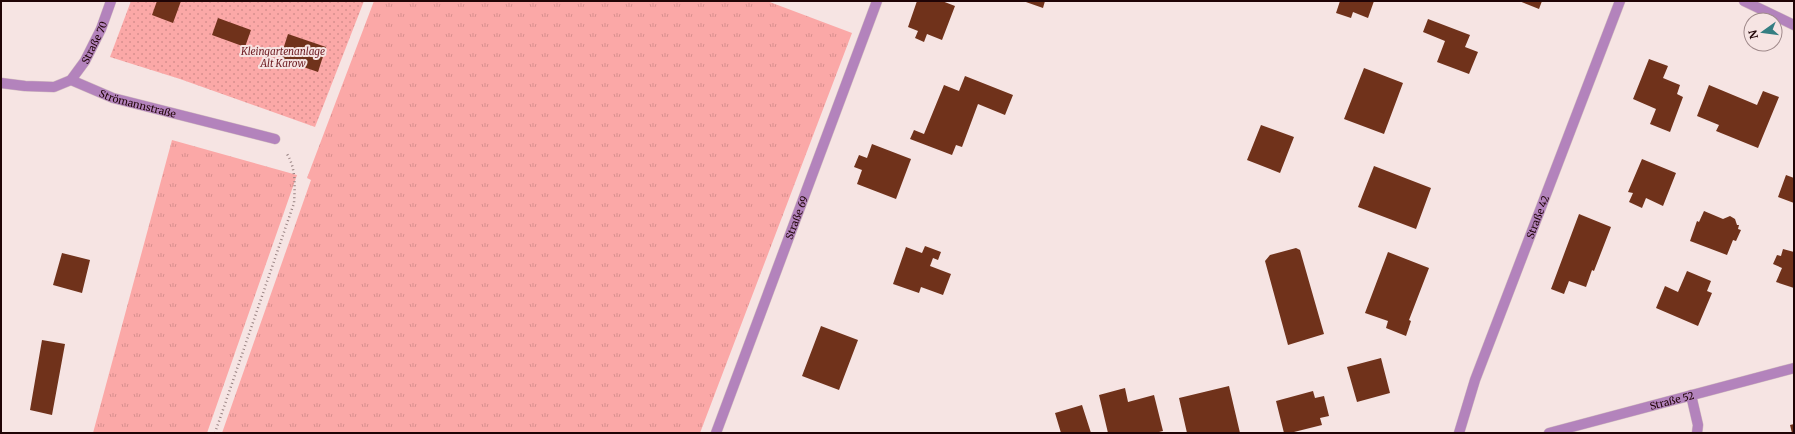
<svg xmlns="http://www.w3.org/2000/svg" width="1795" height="434" font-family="Merriweather,serif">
  <defs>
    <pattern id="grass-tufts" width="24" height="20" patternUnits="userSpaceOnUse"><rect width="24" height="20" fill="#fba8a7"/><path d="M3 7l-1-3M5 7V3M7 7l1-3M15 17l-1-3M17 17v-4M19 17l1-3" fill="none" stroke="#d78f8e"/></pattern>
    <pattern id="garden-dots" width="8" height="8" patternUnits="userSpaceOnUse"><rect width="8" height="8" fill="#fba8a7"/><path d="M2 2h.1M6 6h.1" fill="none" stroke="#d78f8e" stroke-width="1.8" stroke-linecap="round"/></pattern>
  </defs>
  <rect width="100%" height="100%" fill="#f6e4e3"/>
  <path fill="url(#grass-tufts)" d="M374,1H767L852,33L700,433H222L311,180L307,178Z
    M172,140L297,175L207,433H93Z"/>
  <path fill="url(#garden-dots)" d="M131,1H364L315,127L180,79L110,57Z"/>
  <path fill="#70321b" d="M157,1H181L173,23L152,15Z
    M917,1H942L955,6L942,40L927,34L924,42L915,38L918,31L908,27Z
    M1023,1H1045L1043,8Z
    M1340,1H1374L1368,18L1353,12L1351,18L1336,13Z
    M1519,1H1542L1539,9Z
    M218,18L251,30L245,47L212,35Z
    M1428,19L1470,35L1465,47L1478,52L1469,74L1437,62L1445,41L1423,32Z
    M288,34L326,47L318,72L280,59Z
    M1649,59L1668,66L1663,78L1680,85L1677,94L1683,97L1670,132L1650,124L1656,109L1633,99Z
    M1364,68L1403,83L1384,134L1344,119Z
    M965,76L1013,95L1005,115L978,104L962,147L956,145L952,155L910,139L914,130L924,134L944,85L959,91Z
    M1709,85L1757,105L1763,91L1779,97L1758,148L1716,131L1719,125L1697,116Z
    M1261,125L1294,137L1280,173L1247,160Z
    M872,144L911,159L896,199L857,184L862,170L854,167L859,155L867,158Z
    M1642,159L1676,173L1663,206L1646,198L1642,208L1629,202L1633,193L1628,192Z
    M1374,166L1431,188L1416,229L1358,207Z
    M1786,175L1794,178V203L1778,197Z
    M1704,211L1723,219L1730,216L1735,219L1737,225H1739L1738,229L1741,230L1736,241L1733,240L1727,255L1690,241L1697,221L1699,222Z
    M1579,214L1611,227L1594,271L1592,270L1586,287L1569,281L1564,294L1551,289Z
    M925,246L941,252L938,260L933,258L930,266L951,274L943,295L921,287L919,293L893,284L906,247L922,253Z
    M1296,248L1300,250L1324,334L1288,345L1265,261L1270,255Z
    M1783,249L1794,252V288L1776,282L1782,268L1773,264L1777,255L1781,256Z
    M1388,252L1429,268L1409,320L1411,321L1406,336L1386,328L1388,321L1365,313Z
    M62,253L90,260L82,293L53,285Z
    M1687,271L1711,281L1707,291L1712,293L1698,326L1656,308L1665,286L1678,292Z
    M821,326L858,340L839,390L802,376Z
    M42,340L65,344L52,415L30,410Z
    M1381,358L1390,393L1357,402L1347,367Z
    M1229,386L1240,433H1187L1179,398Z
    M1125,388L1128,402L1154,395L1163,431L1155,433H1108L1099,395Z
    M1313,391L1315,398L1324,396L1329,416L1320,418L1322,425L1290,433H1284L1276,401Z
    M1082,405L1091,433H1061L1055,413Z
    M1794,424V433H1792L1790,425Z"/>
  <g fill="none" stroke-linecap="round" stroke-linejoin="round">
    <defs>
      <g id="service">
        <path id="s1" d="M71,80L113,98L275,139"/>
      </g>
      <g id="minor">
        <path d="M1744,1L1794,25"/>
        <path id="s2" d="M1,83L25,86L54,87L71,80L85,61L101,29L111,1"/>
        <path d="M1691,395L1698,425L1697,433"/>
        <path id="s3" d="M716,433L877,1"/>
        <path id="s4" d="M1459,433L1475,380L1620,1"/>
        <path id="s5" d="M1549,433L1794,368"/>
      </g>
    </defs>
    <use href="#service" stroke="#d4c0c0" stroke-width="11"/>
    <use href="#minor" stroke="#d4c0c0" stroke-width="11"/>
    <path stroke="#988282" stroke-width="2.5" stroke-dasharray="1 3" stroke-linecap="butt" d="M215,433L294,203C295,187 296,168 287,154"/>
    <use href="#service" stroke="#b383bc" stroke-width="10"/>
    <use href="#minor" stroke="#b383bc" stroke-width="10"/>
  </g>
  <g text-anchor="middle" stroke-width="4" stroke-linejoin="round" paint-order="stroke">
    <g font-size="10" fill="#200406" stroke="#f6e4e3">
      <text dy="4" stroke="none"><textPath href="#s2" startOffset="116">Straße 70</textPath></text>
      <text dy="4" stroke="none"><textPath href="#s1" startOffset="71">Strömannstraße</textPath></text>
      <text dy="4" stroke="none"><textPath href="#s4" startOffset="230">Straße 42</textPath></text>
      <text dy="4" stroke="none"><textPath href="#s3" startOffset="230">Straße 69</textPath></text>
      <text dy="4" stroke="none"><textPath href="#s5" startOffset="127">Straße 52</textPath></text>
    </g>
    <g font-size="10" font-style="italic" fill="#6e1d23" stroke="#f6e4e3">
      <text x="283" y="55">Kleingartenanlage<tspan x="283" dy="12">Alt Karow</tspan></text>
    </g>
  </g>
  <rect width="1795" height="434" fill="none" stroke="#200406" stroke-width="4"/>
  <g transform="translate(1763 32) rotate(256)"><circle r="19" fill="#f6e4e3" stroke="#a08a8b"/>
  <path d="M0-3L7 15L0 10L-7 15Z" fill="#357e82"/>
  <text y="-6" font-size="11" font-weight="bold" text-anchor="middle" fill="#200406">N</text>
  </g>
</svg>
